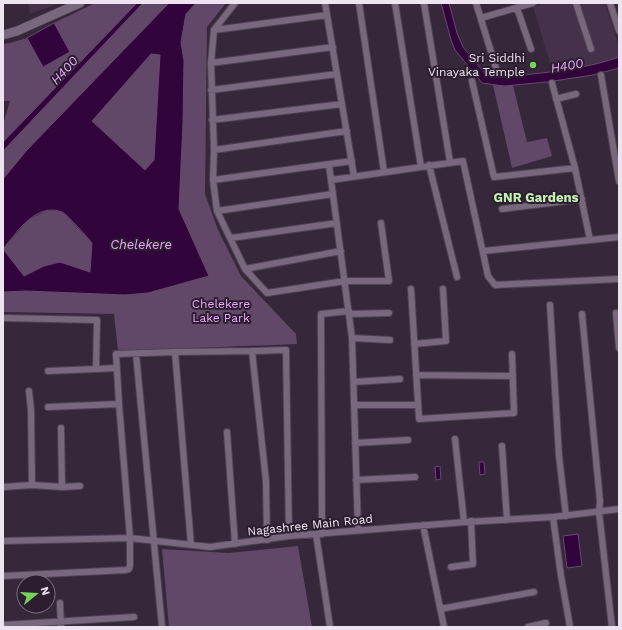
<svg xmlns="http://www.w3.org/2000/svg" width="622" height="630" font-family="'Work Sans',sans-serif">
  <rect width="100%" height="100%" fill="#36273b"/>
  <path fill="#45314a" d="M28,3H61L30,14Z
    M544,3H605L619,47V57L597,64L553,72L533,7Z"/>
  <path fill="#614768" d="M95,3H137L3,142V124L10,101H3V44L10,43L27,38L43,67L70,52L54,23Z
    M143,3H169L27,150L3,179V151Z
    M196,3H226L207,27L205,194L218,230L241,276L296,334L297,344L118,351L114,314L3,312V292L26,291L125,295L148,293L209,276L179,209L183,123L184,61L181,42L186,14Z
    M151,54L160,55L154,160L145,170L92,121Z
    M493,85L504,86L513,85L527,142L547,138L552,156L512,168Z
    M47,210L63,212L92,243L90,272L60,262L44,266L24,276L3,249L28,220Z
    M298,546L312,627H169L162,549L229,553Z"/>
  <path fill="#31053c" stroke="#6a4872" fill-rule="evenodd" d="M137,3H143L3,151V142Z
    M169,3H196L186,14L181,42L184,61L183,123L179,209L209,276L148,293L125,295L26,291L3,292V249L24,276L44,266L60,262L90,272L92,243C87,237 68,215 62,212C36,202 17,232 3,249V179L27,150ZM151,54L160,55L154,160L145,170L92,121Z
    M441,3H449L457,33L463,47L486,75C501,79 516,76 532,74C561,71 591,67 619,57V68L593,75L547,82L504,86L482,83L455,50L451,40Z
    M54,23L70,52L43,67L27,38Z
    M479,462H484L485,474L480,475Z
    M440,466L441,479L436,480L435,467Z
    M578,534L582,566L567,568L563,536Z"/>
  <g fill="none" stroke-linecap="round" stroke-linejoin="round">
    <defs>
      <path id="street" d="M235,3L214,30L327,15
        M325,3L354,176
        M359,3L384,172
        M395,3L421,167
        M424,3L450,162
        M476,3L496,68
        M576,3L591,49
        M610,3L619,31
        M517,8L531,49
        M481,18L533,3
        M214,30L211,63L214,150L213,180L217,211L245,269L267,293L345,281H389L381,223
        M211,63L333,47
        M601,75L619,181
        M472,81L494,177L575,168
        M552,83L575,168L590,240
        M211,90L337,74
        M556,99L576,94
        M212,120L342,104
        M214,150L347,131
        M329,165L352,338L358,530
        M429,165L457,277
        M213,180L352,161
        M331,180L463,161L488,276L495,285L619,279
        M502,209L582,199
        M217,211L333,194
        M231,238L337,223
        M483,251L619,237
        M245,269L341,251
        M411,289L419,419L514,413L512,354
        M550,305L559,456L566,516
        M616,313L619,348
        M349,314L389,313
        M582,314L600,501L599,512L612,627
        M3,318L97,320L96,369L116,368
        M352,338L390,340
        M414,344L446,341L443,289
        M252,351L286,350L289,536
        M175,352L252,351L266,481L267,540
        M136,354L162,627
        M48,371L96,369
        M416,375L513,376
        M354,382L400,379
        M29,391L31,410L32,485
        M354,405H418
        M48,407L119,404L116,354L175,352L191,545
        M61,428L62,487
        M227,432L235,544
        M455,439L464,522
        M355,443L408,440
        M502,446L507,520
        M356,480L415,477
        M3,487L32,485L62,487L80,486
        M553,517L561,576L570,627
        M423,525L444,627
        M316,534L330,627
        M322,534L321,314L349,311
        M3,541L130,538L210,547L289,536L466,522L553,517L619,509
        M451,567L473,564L471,521
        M3,576L126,570L129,569L130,566V538L119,404
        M60,603L61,627
        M440,609L534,592
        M3,625L134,617
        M528,627L546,623"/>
      <path id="secondary" d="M3,35L17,31L80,3"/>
    </defs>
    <use href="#street" stroke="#504353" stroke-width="8"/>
    <use href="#secondary" stroke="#504353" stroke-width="10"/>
    <use href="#street" stroke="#78677d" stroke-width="6"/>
    <use href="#secondary" stroke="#78677d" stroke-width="9"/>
  </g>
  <circle fill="#77d259" stroke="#2c1d30" stroke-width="1.5" cx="533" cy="65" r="4"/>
  <g text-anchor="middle" stroke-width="4" stroke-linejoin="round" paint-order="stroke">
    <g font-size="12" fill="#eee4f1" stroke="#2c1d30" text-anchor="end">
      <text x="525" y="62">Sri Siddhi<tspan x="525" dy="14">Vinayaka Temple</tspan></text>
    </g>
    <g font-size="12" fill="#ecaafe" stroke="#2c1d30">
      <text x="221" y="308">Chelekere<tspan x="221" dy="14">Lake Park</tspan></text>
    </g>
    <g font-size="12" fill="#eee4f1" stroke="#2c1d30">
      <text transform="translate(310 525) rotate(-6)" y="4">Nagashree Main Road</text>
    </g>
    <g font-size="13" font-style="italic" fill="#e9a8fb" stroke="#2c1d30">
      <text transform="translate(567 65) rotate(-10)" y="5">H400</text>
      <text transform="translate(64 70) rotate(-47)" y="5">H400</text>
      <text x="141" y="249">Chelekere</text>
    </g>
    <g font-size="13" font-weight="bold" fill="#c1f3b3" stroke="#2c1d30">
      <text x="536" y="202">GNR Gardens</text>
    </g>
  </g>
  <rect width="622" height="630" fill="none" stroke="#eee4f1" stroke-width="8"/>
  <g transform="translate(36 594) rotate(72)"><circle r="19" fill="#2c1d30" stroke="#7a6d7d"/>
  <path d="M0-3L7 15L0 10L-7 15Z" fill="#77d259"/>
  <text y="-6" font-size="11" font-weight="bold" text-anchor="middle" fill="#eee4f1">N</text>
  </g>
</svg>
